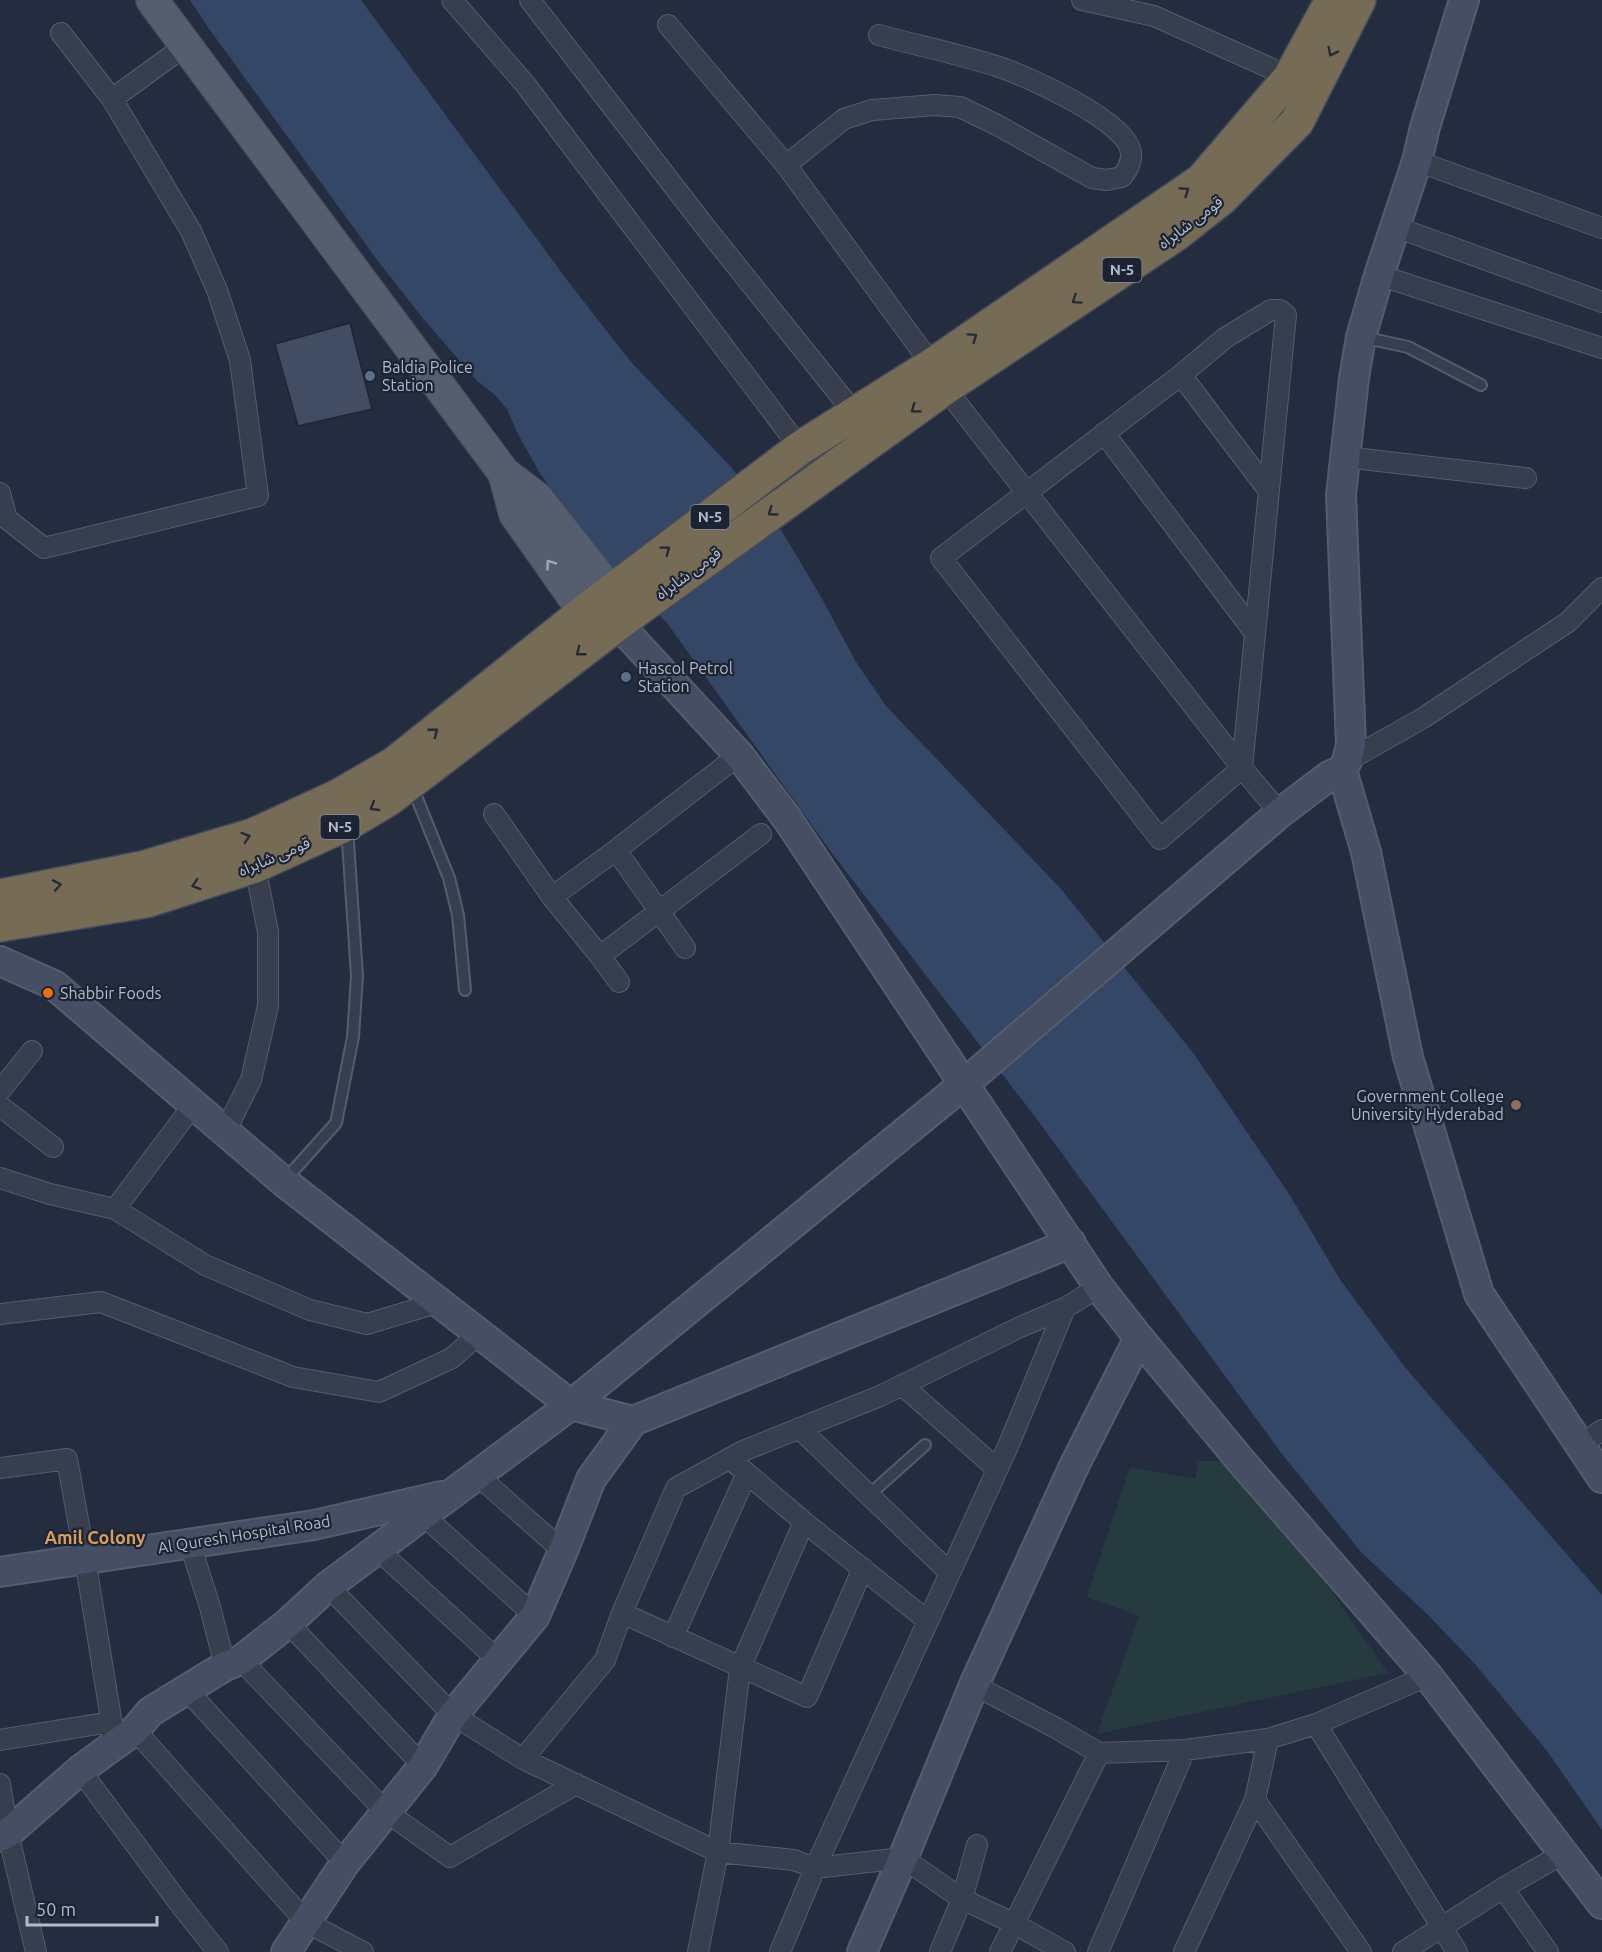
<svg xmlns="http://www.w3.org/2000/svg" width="1602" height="1952" font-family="Ubuntu,'Noto Sans Arabic',sans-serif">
  <rect width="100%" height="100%" fill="#232d3f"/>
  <path fill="#253b40" d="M1197,1461H1241L1388,1673L1097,1734L1139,1616L1087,1597L1130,1467L1196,1479Z"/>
  <path fill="#354767" d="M190,0H361L573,288L631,362L731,467L783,533L821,597L856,662L886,706L1061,889L1194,1054L1289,1194L1341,1281L1404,1366L1602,1595V1830L1547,1751L1474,1663L1428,1615L1361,1552L1282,1454L1036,1118L834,856L667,623L600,554L563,509L538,470L518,434L507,409L495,395L477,381L421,316L378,261L210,30Z"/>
  <path fill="#424c62" stroke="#1e2636" stroke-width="1.5" d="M350,323L372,409L298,426L275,344Z"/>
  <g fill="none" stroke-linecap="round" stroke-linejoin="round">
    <defs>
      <path id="lane" d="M1362,337L1408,347L1481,385
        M412,786L449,878L458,915L465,990
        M285,1180L336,1123L353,1037L357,976L347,827
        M869,1495L925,1445"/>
      <path id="street" d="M452,0L525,84L800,448
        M530,0L706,228L855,414
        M1082,0L1154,16L1290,77
        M668,25L786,165L932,365
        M112,99L185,46
        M1417,161L1602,228
        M786,165L844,119L872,110L935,105L960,107L997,125L1092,178L1107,180L1122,177C1128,169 1132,162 1131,152C1127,121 1027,76 999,67C960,54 919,46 879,35
        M1396,227L1602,302
        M1379,275L1602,348
        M1271,310H1280L1286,315L1242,768L1160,839L941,558L1181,375L1225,338Z
        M1181,375L1269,491
        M945,388L1242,768L1280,813
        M1104,433L1255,633
        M1345,457L1526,478
        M0,493L7,519L44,548L258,496L240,360L217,290L191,231L112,99L61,33
        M1347,761L1423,718L1568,622L1602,588
        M494,814L552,897L600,956L619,982
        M616,850L685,948
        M552,897L616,850L739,755
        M600,956L761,834
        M0,1091L32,1051
        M0,1106L53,1147
        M226,1130L251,1080L268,1006V932L255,866
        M0,1178L50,1194L115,1209L205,1265L310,1310L367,1324L440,1302
        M115,1209L194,1104
        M0,1314L101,1302L293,1377L379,1392L452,1358L480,1333
        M902,1385L997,1469
        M799,1428L949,1572
        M1580,1446L1602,1430
        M730,1459L804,1522L928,1621
        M0,1468L67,1459L85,1559L113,1731L110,1748
        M477,1475L563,1551
        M423,1515L535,1616
        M190,1544L210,1607L225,1666
        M377,1549L499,1661
        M328,1586L453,1715L523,1759L718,1852L794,1860L815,1868L903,1858L962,1899L1013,1923L1065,1952
        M622,1613L807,1697L863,1568
        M288,1623L423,1766
        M673,1637L747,1473
        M241,1660L385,1811L450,1857L576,1784
        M974,1685L1056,1728L1099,1753L1185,1750L1268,1739L1316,1724L1428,1676
        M186,1689L345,1863
        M1316,1724L1457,1952
        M135,1730L306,1922L363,1952
        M0,1740L111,1722
        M523,1759L605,1660L622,1613L676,1488L743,1451L880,1396L1020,1327L1065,1308L1099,1287
        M80,1770L182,1907L218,1952
        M0,1784L8,1833L36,1952
        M1255,1800L1361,1952
        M1503,1888L1548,1952
        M698,1952L718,1852L740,1668L804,1522
        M780,1952L815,1868L1009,1444L1065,1308
        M940,1952L962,1899L977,1845
        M1000,1952L1099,1753
        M1098,1952L1185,1750
        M1184,1952L1255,1800L1268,1739
        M1403,1952L1503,1888L1564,1853"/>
      <path id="secondary" d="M618,624L739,755L788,820L1099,1287L1139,1338L1241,1461L1428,1676L1602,1904
        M1342,770L1366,852L1408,1057L1479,1294L1602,1478
        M0,961L54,985L284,1182L571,1405L633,1421
        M0,1572L314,1525L441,1496
        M0,1837L8,1833L80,1770L135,1730L150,1712L225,1666L241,1660L288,1623L328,1586L571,1405L964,1084L1280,813L1329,776L1342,770L1347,761L1351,745L1341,495L1354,378L1361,337L1379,275L1417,161L1425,127L1464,0
        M286,1952L345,1863L423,1766L453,1715L535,1616L563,1551L591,1479L633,1421L1071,1243
        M862,1952L903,1858L974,1685L1075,1464L1139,1338"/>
      <path id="primary" d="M152,0L504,473L537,498L611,592
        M504,473L515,514L584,612"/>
      <path id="highway" d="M0,896L142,868L253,835L338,796L395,763L584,612L800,448L932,365L1202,180L1290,77L1332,0
        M0,925L146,901L255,866L347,824L389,799L627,617L945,388L1175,235L1222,198L1297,122L1359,0"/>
    </defs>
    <use href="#lane" stroke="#555d6d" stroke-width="14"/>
    <use href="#street" stroke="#555d6d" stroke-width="22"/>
    <use href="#secondary" stroke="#555d6d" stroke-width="32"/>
    <use href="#primary" stroke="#404858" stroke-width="34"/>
    <use href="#highway" stroke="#424a5a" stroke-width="36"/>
    <use href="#lane" stroke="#373f4f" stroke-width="10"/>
    <use href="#street" stroke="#373f4f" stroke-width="20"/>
    <use href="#secondary" stroke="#454e63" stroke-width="28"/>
    <use href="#primary" stroke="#555e6f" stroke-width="32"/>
    <use href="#highway" stroke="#766b54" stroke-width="33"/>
  </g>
  <defs><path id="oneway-chevron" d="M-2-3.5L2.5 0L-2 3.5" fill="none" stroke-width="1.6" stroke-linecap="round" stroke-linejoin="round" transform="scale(1.5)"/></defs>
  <g stroke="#252b37">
    <use href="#oneway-chevron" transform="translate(1332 52) rotate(117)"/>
    <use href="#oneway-chevron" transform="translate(1185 191) rotate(-34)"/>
    <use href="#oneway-chevron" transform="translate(1076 300) rotate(146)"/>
    <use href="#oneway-chevron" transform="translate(973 337) rotate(-35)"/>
    <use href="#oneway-chevron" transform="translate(915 409) rotate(144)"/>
    <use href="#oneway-chevron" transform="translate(772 512) rotate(144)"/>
    <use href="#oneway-chevron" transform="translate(666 550) rotate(-37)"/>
    <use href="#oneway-chevron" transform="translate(580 652) rotate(142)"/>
    <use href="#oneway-chevron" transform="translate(434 732) rotate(-38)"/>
    <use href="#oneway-chevron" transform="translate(374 807) rotate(149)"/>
    <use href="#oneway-chevron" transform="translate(246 837) rotate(-18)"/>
    <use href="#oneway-chevron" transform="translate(57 885) rotate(-11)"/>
    <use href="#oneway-chevron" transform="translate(196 885) rotate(162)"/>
  </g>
  <use stroke="#a0a8b8" href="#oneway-chevron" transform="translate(550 564) rotate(-125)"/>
  <g fill="#5c6f8a" stroke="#1c2434" stroke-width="2">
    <circle cx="370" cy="376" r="6"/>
    <circle cx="626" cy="677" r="6"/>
  </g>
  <circle fill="#e8710a" stroke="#1c2434" stroke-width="2" cx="48" cy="993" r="6"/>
  <circle fill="#8d6e63" stroke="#1c2434" stroke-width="2" cx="1516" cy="1105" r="6"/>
  <g text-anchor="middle" stroke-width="4.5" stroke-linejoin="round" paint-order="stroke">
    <g fill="#1c2434" stroke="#868d9d" stroke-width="1.5">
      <rect x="1102.5" y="258" width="39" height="24" rx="4.5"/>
      <rect x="690.5" y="505" width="39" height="24" rx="4.5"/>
      <rect x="320.5" y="815" width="39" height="24" rx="4.5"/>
    </g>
    <g font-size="15" font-weight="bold" fill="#b3baca">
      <text x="1122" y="275">N-5</text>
      <text x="710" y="522">N-5</text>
      <text x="340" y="832">N-5</text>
    </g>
    <g font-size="16" fill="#b3baca" stroke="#1c2434">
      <text transform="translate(1190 222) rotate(-37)" y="6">قومی شاہراہ</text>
      <text transform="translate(688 573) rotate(-36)" y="6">قومی شاہراہ</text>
      <text transform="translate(274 856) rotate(-23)" y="6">قومی شاہراہ</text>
      <text transform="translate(244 1534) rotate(-9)" y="6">Al Quresh Hospital Road</text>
    </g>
    <g font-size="16" fill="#b3baca" stroke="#1c2434" text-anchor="start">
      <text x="382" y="373">Baldia Police<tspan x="382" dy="18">Station</tspan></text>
      <text x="638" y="674">Hascol Petrol<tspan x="638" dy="18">Station</tspan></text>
      <text x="60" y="999">Shabbir Foods</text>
      <text x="1504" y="1102" text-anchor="end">Government College<tspan x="1504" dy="18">University Hyderabad</tspan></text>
    </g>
    <g font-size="18" font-weight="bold" fill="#db9d5d" stroke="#1c2434">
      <text x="95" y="1544">Amil Colony</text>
    </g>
  </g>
  <path d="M27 1916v9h130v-9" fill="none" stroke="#b3baca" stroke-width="3"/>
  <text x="36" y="1916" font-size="18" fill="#b3baca" stroke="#1c2434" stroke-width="4.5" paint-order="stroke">50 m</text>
</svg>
